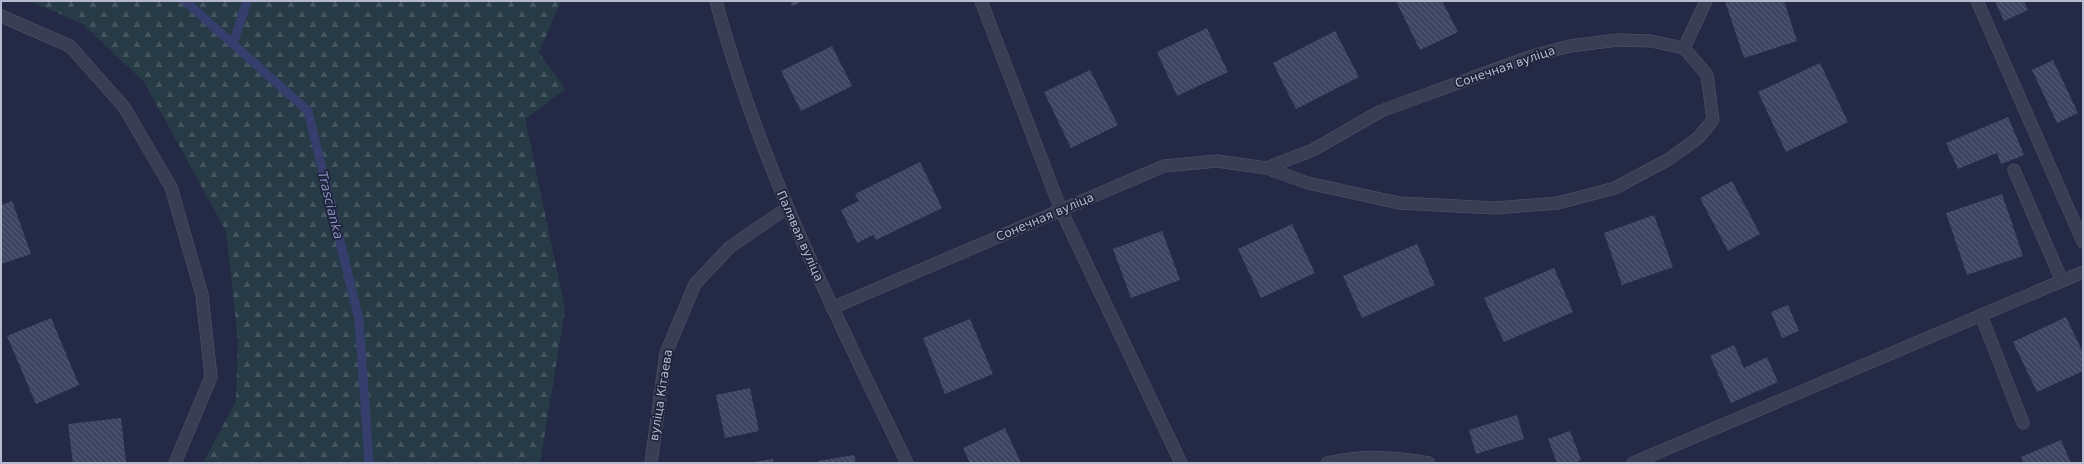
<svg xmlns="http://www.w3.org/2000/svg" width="2084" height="464" font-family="'DejaVu Sans',sans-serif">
  <defs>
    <pattern id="forest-firs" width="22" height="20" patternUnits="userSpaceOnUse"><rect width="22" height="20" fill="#273b46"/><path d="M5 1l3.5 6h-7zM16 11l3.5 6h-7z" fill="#445560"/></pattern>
    <pattern id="building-back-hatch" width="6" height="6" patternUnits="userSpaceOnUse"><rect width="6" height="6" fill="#3e4563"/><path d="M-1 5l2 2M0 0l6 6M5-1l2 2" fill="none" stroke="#585e78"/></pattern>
  </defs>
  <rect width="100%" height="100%" fill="#242a45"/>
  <path fill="url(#forest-firs)" d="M30,1H561L539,52L565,89L525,119L565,309L540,463H203L236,401L238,339L226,231L144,82L83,24Z"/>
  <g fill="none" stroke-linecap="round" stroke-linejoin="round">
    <path stroke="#353e6c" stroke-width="9" d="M185,1L308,111L359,319L369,463
      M233,44L247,1"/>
  </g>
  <path fill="url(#building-back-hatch)" d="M790,1H804L792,6Z
    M1396,1H1442L1458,32L1420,50Z
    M1725,1H1784L1797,41L1744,58Z
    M1995,1H2024L2028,10L2004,21Z
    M1207,28L1228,72L1177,96L1157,52Z
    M1335,31L1359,77L1296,109L1273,63Z
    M832,46L852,86L801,111L781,71Z
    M2053,60L2078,113L2057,123L2032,70Z
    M1820,63L1848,122L1786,152L1758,92Z
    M1090,70L1118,125L1071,148L1044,92Z
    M2008,117L2024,155L2001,164L1997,153L1958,169L1946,143Z
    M920,162L942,208L876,240L873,235L857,243L841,210L859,201L855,194Z
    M1732,181L1760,234L1728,251L1700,198Z
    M2002,194L2023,256L1967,275L1946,213Z
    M12,201L31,254L1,264V205Z
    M1654,215L1673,267L1622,285L1604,233Z
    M1292,224L1315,273L1261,298L1238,249Z
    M1162,231L1180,280L1131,298L1113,249Z
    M1417,244L1435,285L1362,318L1343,276Z
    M1554,268L1573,312L1504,342L1484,298Z
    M1788,305L1799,331L1782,338L1771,312Z
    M2066,317L2083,353V371L2037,392L2013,342Z
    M51,318L79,385L36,404L7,336Z
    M970,319L993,374L945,394L923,338Z
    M1734,345L1744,368L1767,357L1778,382L1731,403L1710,356Z
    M750,388L759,431L725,438L716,395Z
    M1517,415L1524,439L1476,454L1469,430Z
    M121,418L126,463H73L68,424Z
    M1005,428L1021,463H970L963,448Z
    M1570,431L1581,460L1573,463H1557L1548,439Z
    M2061,440L2071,463H2023L2021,457Z
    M854,455L856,463H818V461Z
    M773,459V463H754V462Z"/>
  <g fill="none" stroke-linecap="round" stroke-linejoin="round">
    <defs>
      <path id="service" d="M1684,48L1706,1
        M2014,170L2062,281
        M1981,315L2023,423
        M651,463L666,353L695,284L730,247L787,208"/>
      <path id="minor" d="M716,1C759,164 834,312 907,463
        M981,1L1061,210L1181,463
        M1977,1L2083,242
        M1,16L70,46L124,107L171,187L202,295L211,377L175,463
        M832,308L1164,166L1217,161L1266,168L1308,183L1399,203L1495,208L1558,203L1615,188L1669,159L1698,138L1713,120L1707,75L1684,48L1651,41L1618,40L1570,46L1535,55L1381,111L1313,150L1266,168
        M1327,463C1364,455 1392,456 1429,463
        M1633,463L2083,272"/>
    </defs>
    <use href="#service" stroke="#52566c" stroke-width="13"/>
    <use href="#minor" stroke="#52566c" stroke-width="13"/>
    <use href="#service" stroke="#393e55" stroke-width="12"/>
    <use href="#minor" stroke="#393e55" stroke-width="12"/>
  </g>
  <g text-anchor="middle" stroke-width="3.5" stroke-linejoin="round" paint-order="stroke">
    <g font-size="12" fill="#b7bace" stroke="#1e223a">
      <text transform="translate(1505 67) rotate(-19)" y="4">Сонечная вуліца</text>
      <text transform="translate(1045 217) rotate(-23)" y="4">Сонечная вуліца</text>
      <text transform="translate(800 236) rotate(66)" y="4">Палявая вуліца</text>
      <text transform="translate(661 395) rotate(-81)" y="4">вуліца Кітаева</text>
    </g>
    <g font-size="13" font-style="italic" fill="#838dbc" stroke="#1e223a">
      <text transform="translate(331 205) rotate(76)" y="5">Trascianka</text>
    </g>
  </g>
  <rect width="2084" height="464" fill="none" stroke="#b7bace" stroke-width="4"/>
</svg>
